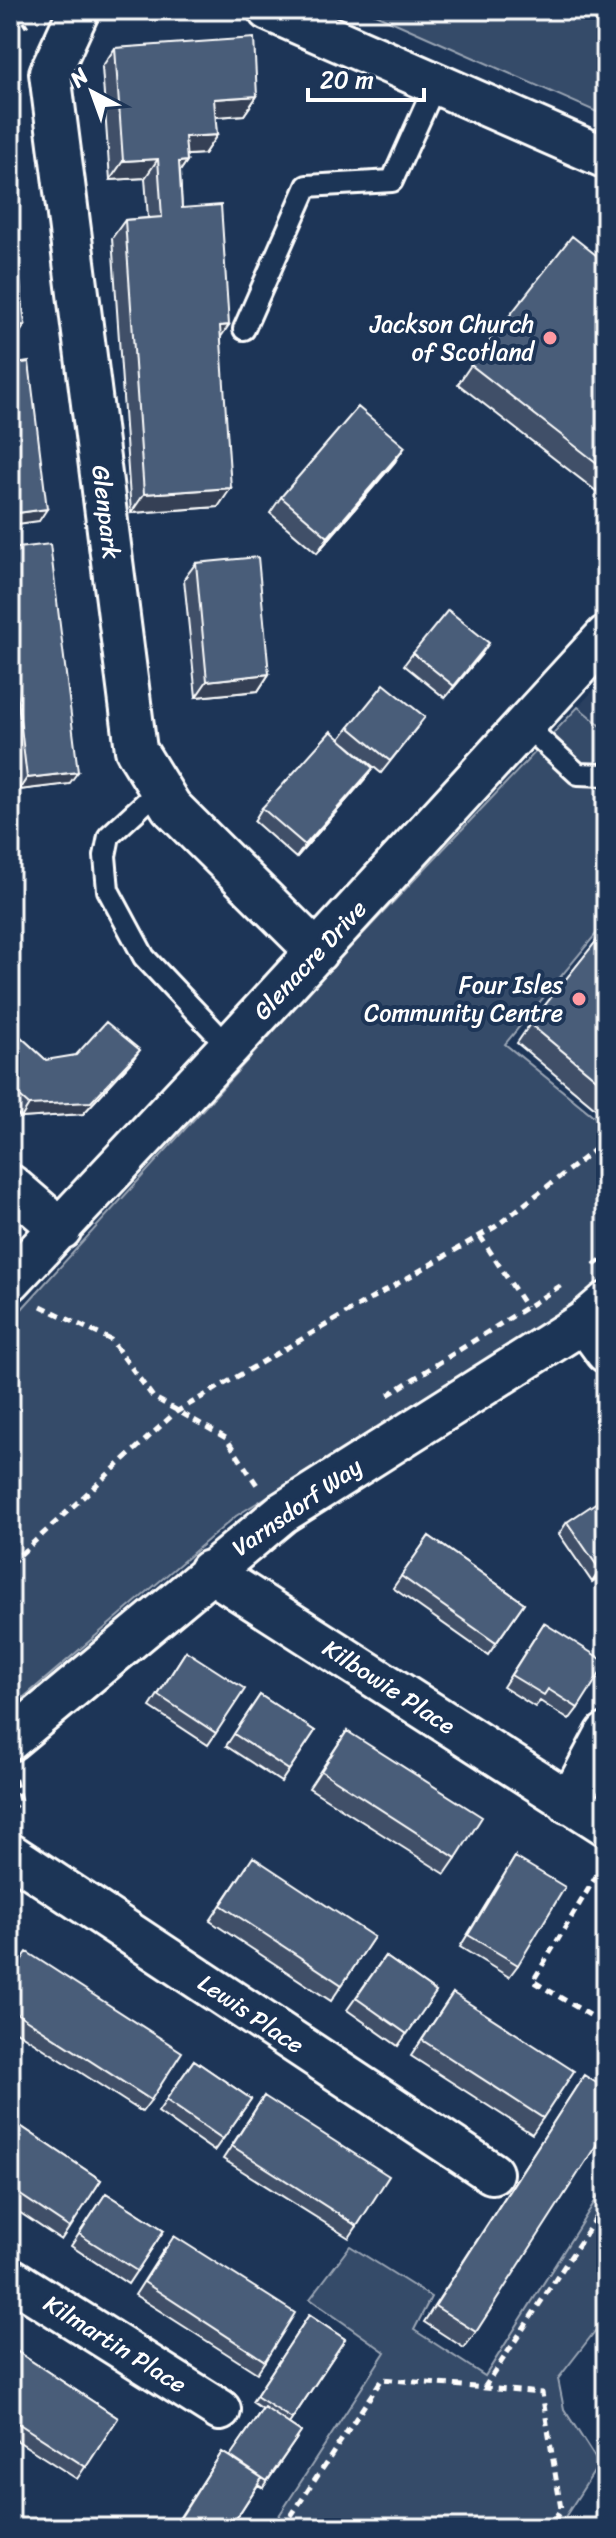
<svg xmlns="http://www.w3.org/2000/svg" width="616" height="2538" font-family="Sriracha,sans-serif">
  <rect width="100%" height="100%" fill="#1d3557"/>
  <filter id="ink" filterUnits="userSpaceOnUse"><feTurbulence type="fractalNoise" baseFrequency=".0125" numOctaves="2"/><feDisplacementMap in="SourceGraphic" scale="16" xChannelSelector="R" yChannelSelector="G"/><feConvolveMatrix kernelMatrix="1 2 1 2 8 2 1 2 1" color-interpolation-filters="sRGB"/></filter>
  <g filter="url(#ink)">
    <path fill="#2a4161" d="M606,677V728L578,707Z"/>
    <path fill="#364b69" stroke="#9aa5b4" stroke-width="2" d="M366,10H606V116Z
      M578,707L606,730V922L505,1044L606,1126V1278L574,1304L236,1516L10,1709V1322L343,955Z
      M606,2184V2317L558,2379L564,2409L599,2464L558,2528H271L385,2352L310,2299L350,2246L431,2297L414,2330L485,2376Z"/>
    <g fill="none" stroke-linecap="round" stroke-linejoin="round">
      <defs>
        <path id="service" d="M244,329L307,186L392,181L436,83
          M525,725L578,774L606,775
          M160,789L109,836L105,856L108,890L144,957L229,1047"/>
        <path id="minor" d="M79,10L50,73L136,750L171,807L317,952
          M268,10L606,158
          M10,1185L61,1229
          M10,1281L229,1047L606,636
          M584,1322L606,1352
          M209,1571L606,1825
          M10,1740L282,1513L584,1322L606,1303
          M569,1803L606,1734
          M10,1854L492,2173
          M10,2278L220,2410"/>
      </defs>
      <use href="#service" stroke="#fff" stroke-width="26"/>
      <use href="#minor" stroke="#fff" stroke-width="46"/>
      <path stroke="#fff" stroke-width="5" stroke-dasharray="8 6" stroke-linecap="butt" d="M16,10L27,27
        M480,1236L526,1307
        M594,1265L606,1256
        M41,1306L111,1340L153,1397L226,1438L257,1485
        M388,1395L565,1283
        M10,1564L176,1412L495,1227L606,1141
        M10,1810L20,1801L14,1776
        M604,1863L533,1981L598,2020L606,2007
        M484,2388L606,2203
        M283,2528L382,2379L542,2393L561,2509L550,2528"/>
      <use href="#service" stroke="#1d3557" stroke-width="20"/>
      <use href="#minor" stroke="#1d3557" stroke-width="40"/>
    </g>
    <path fill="#405068" stroke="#fff" stroke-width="2" d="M115,48L257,96L244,115L215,117L217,135L204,154L186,155L187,161L180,171L182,208L221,337L218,507L131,513L112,238L125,220L148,218L145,178L110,180L102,67Z
      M606,263V478L596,491L458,384L471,365Z
      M394,463L317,553L270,513L281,497Z
      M10,549L69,784L19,790L10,718Z
      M196,563L269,674L258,691L196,697L184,579Z
      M413,653L481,655L445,698L404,665Z
      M349,727L416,729L381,773L346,744L373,768L364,780L296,858L254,821L262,808L340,739Z
      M606,929V1117L517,1043L530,1024Z
      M10,1027L46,1060L131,1062L83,1114L21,1118L10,1108Z
      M567,1522L606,1572L592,1582L559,1534Z
      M429,1536L524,1603L488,1655L393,1588Z
      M544,1623L578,1708L569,1720L540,1701L535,1707L503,1687Z
      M186,1651L216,1733L208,1745L150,1707Z
      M260,1695L315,1731L281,1782L226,1746Z
      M347,1731L456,1858L445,1874L309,1788Z
      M515,1857L518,1965L509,1977L460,1947Z
      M242,1873L374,1937L331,2001L210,1921Z
      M385,1956L436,1992L398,2046L347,2010Z
      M10,1976L151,2100L142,2112L10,2027Z
      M453,1993L543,2118L532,2134L411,2056Z
      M194,2060L251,2099L214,2151L158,2112Z
      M584,2075L476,2332L464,2348L424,2322Z
      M264,2096L357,2226L349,2238L223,2159Z
      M10,2119L101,2180L61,2240L10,2206Z
      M106,2193L164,2230L128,2284L71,2246Z
      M165,2248L265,2361L257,2373L135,2295Z
      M309,2315L345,2339L289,2424L301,2432L263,2488L258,2485L230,2528H173L222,2452L230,2457L262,2409L252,2402Z
      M10,2347L118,2418L77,2479L10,2436Z"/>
    <path fill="#344155" stroke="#fff" stroke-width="2" d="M257,96L244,115L201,118L214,99Z
      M217,135L204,154L172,156L185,137Z
      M158,159L145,178L110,180L123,161Z
      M187,161L174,180L179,162Z
      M25,325L17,337L10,338V326Z
      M229,325L216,344L220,326Z
      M405,447L394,463L317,553L328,537Z
      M231,488L218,507L131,513L144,494Z
      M47,509L39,521L10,525V514Z
      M489,643L481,655L445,698L454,686Z
      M269,674L258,691L196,697L207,681Z
      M373,768L364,780L296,858L305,845Z
      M78,772L69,784L19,790L27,778Z
      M140,1050L131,1062L83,1114L21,1118L29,1105Z
      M606,1566V1572L592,1582L600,1570Z"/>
    <path fill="#4a5d79" stroke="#fff" stroke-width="2" d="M254,38L257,96L214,99L217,135L185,137L187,161L179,162L182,208L221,205L229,325L220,326L231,488L144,494L125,220L162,217L158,159L123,161L115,48Z
      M10,191L25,325L10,326Z
      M572,236L606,263V470L471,365Z
      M29,362L47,509L10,514V365Z
      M358,407L405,447L328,537L281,497Z
      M50,544L78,772L27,778L10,634V549Z
      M258,557L269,674L207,681L196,563Z
      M448,610L489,643L454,686L413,653Z
      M384,684L425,717L390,761L349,727Z
      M331,731L373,768L305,845L262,808Z
      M606,929V1087L530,1024Z
      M106,1022L140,1050L91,1102L29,1105L10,1088V1027L46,1060L76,1055Z
      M606,1496V1566L600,1570L567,1522Z
      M429,1536L524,1603L496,1643L401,1576Z
      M544,1623L606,1662V1664L578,1708L548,1689L544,1695L511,1675Z
      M186,1651L245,1689L216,1733L158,1695Z
      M260,1695L315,1731L289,1770L234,1734Z
      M347,1731L482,1817L456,1858L321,1771Z
      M253,1857L374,1937L342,1985L221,1905Z
      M515,1857L565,1887L518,1965L468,1935Z
      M27,1952L182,2052L151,2100L10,2009V1977Z
      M385,1956L436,1992L407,2034L356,1998Z
      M453,1993L574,2071L543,2118L422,2040Z
      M194,2060L251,2099L223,2139L166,2100Z
      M584,2075L606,2089V2130L476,2332L435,2306Z
      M264,2096L389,2176L357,2226L232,2146Z
      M10,2119L101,2180L70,2228L10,2188Z
      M106,2193L164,2230L137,2271L79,2234Z
      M174,2236L295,2313L265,2361L144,2282Z
      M309,2315L345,2339L292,2419L256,2396Z
      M10,2347L118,2418L86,2467L10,2418Z
      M264,2407L301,2432L267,2481L230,2456Z
      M222,2452L262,2478L230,2528H174Z"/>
  </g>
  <g fill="#ff9aa2" stroke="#1d3557" stroke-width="3">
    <circle cx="550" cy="338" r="8"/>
    <circle cx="579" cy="999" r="8"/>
  </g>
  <g text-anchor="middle" stroke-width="8" stroke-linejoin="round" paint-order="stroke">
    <g font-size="24" fill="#fff" stroke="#1d3557" text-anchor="end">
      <text x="534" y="332">Jackson Church<tspan x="534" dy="28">of Scotland</tspan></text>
      <text x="563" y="993">Four Isles<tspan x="563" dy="28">Community Centre</tspan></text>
    </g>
    <g font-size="24" fill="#fff" stroke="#1d3557">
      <text transform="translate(106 512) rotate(83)" y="8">Glenpark</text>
      <text transform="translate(310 960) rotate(-47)" y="8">Glenacre Drive</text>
      <text transform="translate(297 1507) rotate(-35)" y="8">Varnsdorf Way</text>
      <text transform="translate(389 1687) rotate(33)" y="8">Kilbowie Place</text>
      <text transform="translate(251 2014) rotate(34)" y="8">Lewis Place</text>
      <text transform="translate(115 2344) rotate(32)" y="8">Kilmartin Place</text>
    </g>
  </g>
  <rect width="616" height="2538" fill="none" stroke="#1d3557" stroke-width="40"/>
  <rect x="20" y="20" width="576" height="2498" fill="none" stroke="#fff" stroke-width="3" filter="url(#ink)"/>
  <g transform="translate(92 92) rotate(319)" stroke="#1d3557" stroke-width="6" paint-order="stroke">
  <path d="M0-6L14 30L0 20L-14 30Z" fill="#ffffff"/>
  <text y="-12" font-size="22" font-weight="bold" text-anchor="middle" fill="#ffffff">N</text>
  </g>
  <path d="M308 88v12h116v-12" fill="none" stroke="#ffffff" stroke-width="4"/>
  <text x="320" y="88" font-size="24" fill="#ffffff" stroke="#1d3557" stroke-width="6" paint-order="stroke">20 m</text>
</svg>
